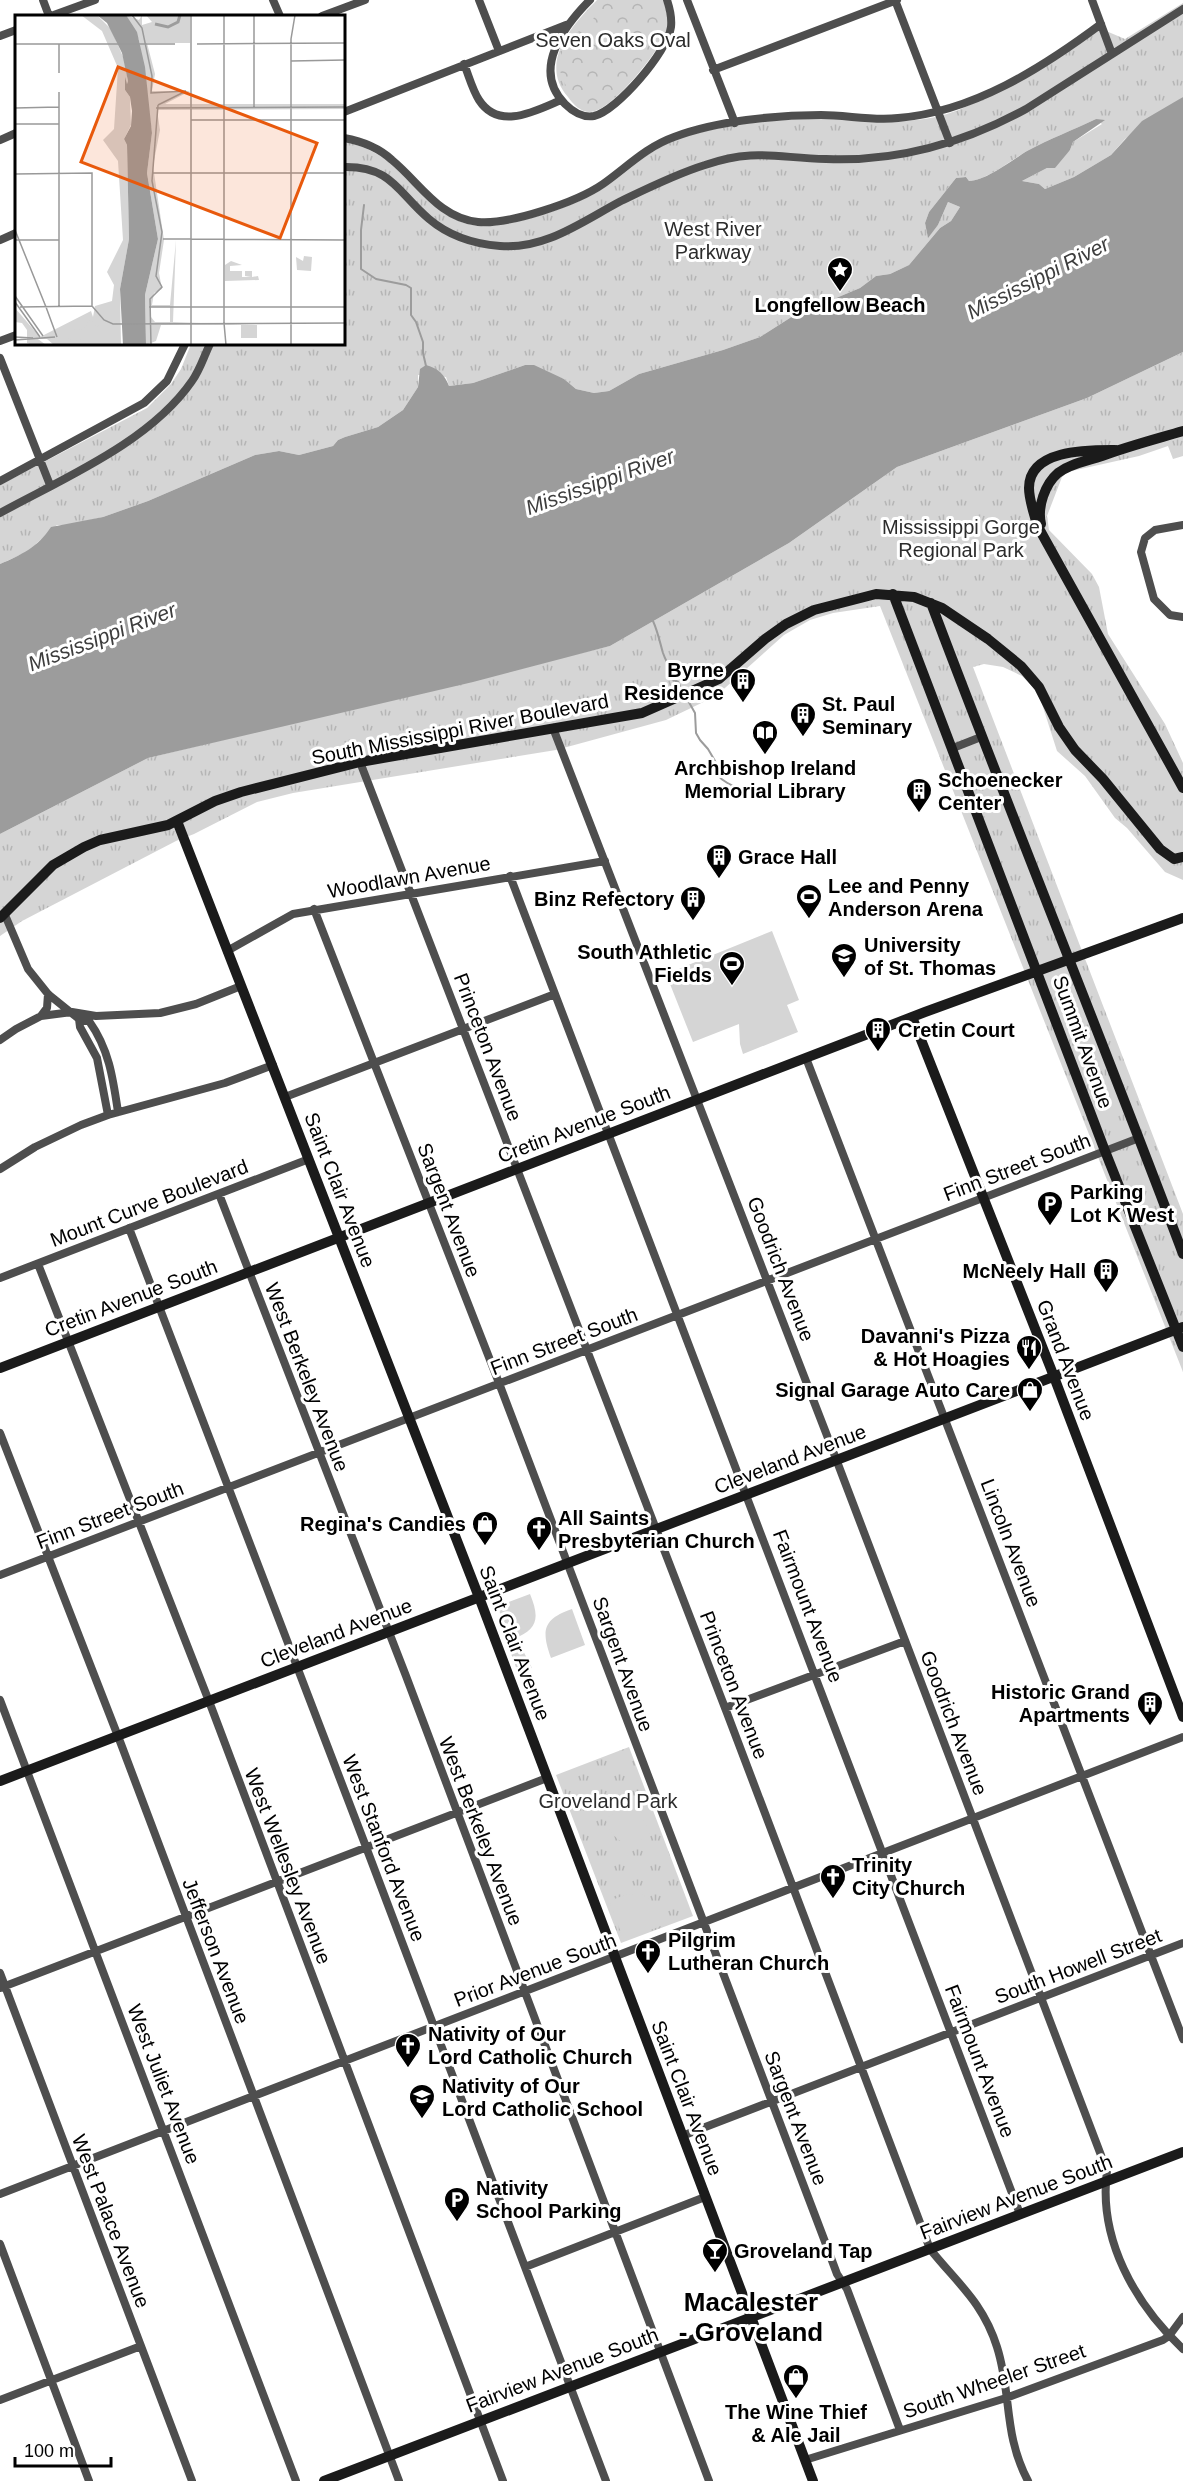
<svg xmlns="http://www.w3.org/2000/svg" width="1183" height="2481" font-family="Arial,sans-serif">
  <defs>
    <pattern id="grass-tufts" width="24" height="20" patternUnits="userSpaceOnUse" patternTransform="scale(1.5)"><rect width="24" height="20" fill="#d5d5d5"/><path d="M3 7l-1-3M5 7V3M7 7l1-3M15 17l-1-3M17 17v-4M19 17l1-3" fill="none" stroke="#b5b5b5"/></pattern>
    <pattern id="forest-crowns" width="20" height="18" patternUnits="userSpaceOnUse" patternTransform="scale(1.5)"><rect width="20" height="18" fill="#d5d5d5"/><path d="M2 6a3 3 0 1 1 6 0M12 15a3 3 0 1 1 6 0" fill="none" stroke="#b5b5b5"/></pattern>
  </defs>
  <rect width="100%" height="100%" fill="#fff"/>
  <path fill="url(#grass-tufts)" d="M597,0H663C666,9 670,22 667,31C659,51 612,112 590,112C580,112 573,104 568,97C538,63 572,25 597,0Z
    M1183,3V97L1125,139L1111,155L1074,177L1045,189L1039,184L1022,181L1047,168L1070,150L1073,142L1102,124L1096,119C1073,130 1049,139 1027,151C1011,160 986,181 969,181L966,177L956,178L929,212L925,223L928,237L938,225L948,202L960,207L951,221L940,228L909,265L890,274L876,276L860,288L793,316L760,337L723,350L639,374L609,391L594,393L576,389L564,379L525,365L473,383L449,386L446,377L418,375V387L403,410L378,427L345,437L338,440L333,446L299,455L279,451L255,455L148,501L103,517L69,525H57L27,552L0,564V485L147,408L171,384L181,369L191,344H344V142C360,145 375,151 389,162C419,185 437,222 479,226C510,228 577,206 604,188C628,172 647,151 675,140C714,125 781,118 823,119C862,119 897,125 936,117C967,110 994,92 1021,75C1047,60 1073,44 1099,28L1125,39Z
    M1183,352V456L1173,459L1168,446L1139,456L1067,472L1062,477L1047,516L1049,530L1092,574L1099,587L1108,634L1165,724L1183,763V880L1165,872L1127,828L1115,818L1085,776L1057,751L1041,701L1033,687L1022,676L1003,667L984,664L973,667L1183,1214V1372L880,606L833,613L810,620L784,635L716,696L666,720L556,750L293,793L257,802L194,834L176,841L22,921L0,936V834L148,758L610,646L789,543L897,467L1087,398Z
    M511,1639L519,1643L532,1668L518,1673L507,1642Z
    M629,1747L693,1916L621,1943L556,1775Z"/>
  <path fill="url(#forest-crowns)" d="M604,0H659C671,30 658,50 633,68C631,90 601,108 581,105C561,83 549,62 573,36C578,29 586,31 591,23C597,15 594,7 604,0Z"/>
  <path fill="#d5d5d5" d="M772,931L799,1000L787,1005L798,1032L743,1054L740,1044L739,1024L693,1042L666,974Z
    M530,1594C540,1618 538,1630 513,1639L499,1611L501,1605Z
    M572,1609L585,1645L551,1658C541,1630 543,1619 572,1609Z
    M633,1807L640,1810L650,1836C625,1847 615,1845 605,1818Z
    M641,1894L650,1899L663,1925L628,1939L622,1935L609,1901L625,1895Z"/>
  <path fill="#9c9c9c" d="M1183,97V352L1087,398L897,467L789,543L610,646L473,682L148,758L0,834V564C21,555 38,547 51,527L103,517L148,501L255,455L279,451L299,455L333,446L338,440L345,437L378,427L403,410L418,387L420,369L426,365C439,369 444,374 449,386L473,383L525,365H534L564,379L576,389L594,393L609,391L639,374L723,350L760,337L793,316L860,288L876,276L890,274L909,265L940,228L951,221L960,207L948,202L938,225L928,238L925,223L929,212L956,178L966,177L969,181C986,181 1012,160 1027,151C1049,139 1073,130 1096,119L1105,120L1073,142L1070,150L1055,168H1047L1022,181L1039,184L1045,189L1074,177L1111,155L1142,121Z"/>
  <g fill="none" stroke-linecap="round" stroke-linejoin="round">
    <path stroke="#9c9c9c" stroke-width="2" d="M364,205L361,230V269L376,279L406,285L411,288V315L416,322L423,342V353L426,366
      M653,621C658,632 660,643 663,653C667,665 671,665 672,679L678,682L683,692
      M686,697L695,713L696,733L700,740L708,749L718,766L715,771C719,782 749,795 760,793"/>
    <path stroke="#4e4e4e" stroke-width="8" d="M43,0L49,16
      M273,0L280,16
      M479,0L499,51
      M590,0C564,26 531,70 565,104C572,111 583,118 594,116C617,111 668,51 671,27C672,18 670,9 667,0
      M687,0L735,123
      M895,0L950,143
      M1092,0L1112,54
      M51,16L95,0
      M322,16L365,0
      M0,36L16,30
      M464,64C469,76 472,89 479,100C499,131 535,111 561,100
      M713,70L897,0
      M344,112L566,25
      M344,138C361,141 379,148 392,160C420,183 439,218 478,222C509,225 577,202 603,184C627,167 646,147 674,137C716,121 776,115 821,115C847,115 872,121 898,118C973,112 1042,68 1101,24
      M0,140L16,133
      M344,167C392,166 398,193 429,219C449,236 474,244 500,246C545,250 583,221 621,201C648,188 676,174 705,165C754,148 777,158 826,159C896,162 964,143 1026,109L1183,9
      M0,240L16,233
      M0,341L16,335
      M0,358L50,485
      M0,481L144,403L167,381L185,344
      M0,513C64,478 150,442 192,381C200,370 204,356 210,344
      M1183,525L1155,530L1145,538L1141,552L1154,599L1170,615L1183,617
      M553,728L833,1451L1107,2171C1098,2239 1135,2304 1183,2349
      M953,748L981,737
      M360,762L727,1713L930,2249C957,2283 983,2302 997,2347C1012,2394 1003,2434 1028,2481
      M510,876L1020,2214
      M314,909L499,1383L824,2239L837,2274L847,2289L900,2430
      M5,915L28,969L48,994L79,1019L80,1027L97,1058L108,1115
      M227,951L293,914L605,861
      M41,1016L47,1008L48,994
      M79,1019L89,1021C109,1049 113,1078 118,1112
      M0,1040L16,1029L41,1016L72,1012L96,1016L160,1013L196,1004L241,986
      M806,1058L1183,2039
      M285,1097L555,994
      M0,1169L35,1147L81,1125L108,1115L225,1083L273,1065
      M219,1194L406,1676L709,2481
      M129,1228L363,1839L606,2481
      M38,1264L212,1709L503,2481
      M0,1278L309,1159
      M0,1433L121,1744L399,2481
      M0,1575L1139,1138
      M0,1700L296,2481
      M725,1708L905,1641
      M0,1973L192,2481
      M0,1988L547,1778
      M682,2136L1183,1943
      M0,2194L1183,1737
      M0,2244L89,2481
      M525,2267L705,2197
      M0,2400L141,2346
      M805,2460L1006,2398L1163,2340L1169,2336L1183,2317"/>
    <path stroke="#1b1b1b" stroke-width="10" d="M1115,450C1088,450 1029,449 1029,488C1029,500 1034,513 1037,525L1183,788
      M1041,524C1037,507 1045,484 1058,473C1071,463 1088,461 1102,456C1129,446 1156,439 1183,431
      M893,594L1105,1151L1183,1347
      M931,603C1013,821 1101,1036 1183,1254
      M177,821L482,1605L813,2481
      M0,918L53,865L84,847L100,840L168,825L215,801L241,792L360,762L642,713L719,679L765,639L786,624L814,610L876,594L914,597L942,608L988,639L1021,666L1039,687L1059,727L1075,750L1103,779L1160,849L1174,859L1183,857
      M912,1017L1051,1369L1183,1717
      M0,1368L925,1012L1183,918
      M0,1781L1183,1327
      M324,2481L1183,2152"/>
  </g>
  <defs>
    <symbol id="sight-pin" viewBox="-11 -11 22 30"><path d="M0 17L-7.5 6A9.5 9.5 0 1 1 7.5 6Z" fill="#000" stroke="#fff"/><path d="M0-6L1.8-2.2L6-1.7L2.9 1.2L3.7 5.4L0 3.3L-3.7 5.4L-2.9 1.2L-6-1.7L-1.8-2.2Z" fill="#fff"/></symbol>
    <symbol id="building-pin" viewBox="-11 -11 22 30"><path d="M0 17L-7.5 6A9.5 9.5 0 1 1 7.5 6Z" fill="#000" stroke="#fff"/><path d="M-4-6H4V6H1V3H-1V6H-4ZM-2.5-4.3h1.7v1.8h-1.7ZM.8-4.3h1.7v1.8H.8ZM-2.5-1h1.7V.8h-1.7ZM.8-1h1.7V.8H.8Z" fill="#fff"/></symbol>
    <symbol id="library-pin" viewBox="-11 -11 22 30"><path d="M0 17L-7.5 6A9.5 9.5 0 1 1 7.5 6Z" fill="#000" stroke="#fff"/><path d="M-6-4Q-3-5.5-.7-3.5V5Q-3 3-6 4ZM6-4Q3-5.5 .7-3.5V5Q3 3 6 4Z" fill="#fff"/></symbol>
    <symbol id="stadium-pin" viewBox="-11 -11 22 30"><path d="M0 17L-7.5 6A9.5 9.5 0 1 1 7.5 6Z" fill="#000" stroke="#fff"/><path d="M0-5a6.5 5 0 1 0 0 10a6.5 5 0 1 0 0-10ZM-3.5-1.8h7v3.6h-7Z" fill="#fff"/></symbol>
    <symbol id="university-pin" viewBox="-11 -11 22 30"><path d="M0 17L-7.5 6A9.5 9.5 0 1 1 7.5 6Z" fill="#000" stroke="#fff"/><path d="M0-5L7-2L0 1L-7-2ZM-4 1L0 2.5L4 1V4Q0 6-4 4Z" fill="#fff"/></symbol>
    <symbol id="parking-pin" viewBox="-11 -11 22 30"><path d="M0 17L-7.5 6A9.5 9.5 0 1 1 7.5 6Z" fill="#000" stroke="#fff"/><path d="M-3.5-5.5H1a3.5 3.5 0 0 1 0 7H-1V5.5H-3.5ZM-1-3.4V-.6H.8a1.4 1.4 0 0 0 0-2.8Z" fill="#fff"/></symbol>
    <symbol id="restaurant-pin" viewBox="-11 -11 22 30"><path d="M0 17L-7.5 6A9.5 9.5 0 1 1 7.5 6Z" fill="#000" stroke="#fff"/><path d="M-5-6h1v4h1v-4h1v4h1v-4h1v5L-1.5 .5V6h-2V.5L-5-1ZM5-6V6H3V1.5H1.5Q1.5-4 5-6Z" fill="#fff"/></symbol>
    <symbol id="shop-pin" viewBox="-11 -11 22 30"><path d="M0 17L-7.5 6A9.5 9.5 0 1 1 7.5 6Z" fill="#000" stroke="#fff"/><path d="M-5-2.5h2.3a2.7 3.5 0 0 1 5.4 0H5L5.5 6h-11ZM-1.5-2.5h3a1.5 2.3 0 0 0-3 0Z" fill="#fff"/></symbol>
    <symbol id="church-pin" viewBox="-11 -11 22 30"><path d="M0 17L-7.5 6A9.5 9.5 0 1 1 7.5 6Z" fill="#000" stroke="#fff"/><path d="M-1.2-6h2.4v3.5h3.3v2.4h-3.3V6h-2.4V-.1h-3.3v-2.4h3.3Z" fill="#fff"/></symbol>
    <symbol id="school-pin" viewBox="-11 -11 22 30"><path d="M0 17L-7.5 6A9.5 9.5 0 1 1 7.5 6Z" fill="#000" stroke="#fff"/><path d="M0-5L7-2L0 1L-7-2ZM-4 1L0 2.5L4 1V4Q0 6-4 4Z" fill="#fff"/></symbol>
    <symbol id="bar-pin" viewBox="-11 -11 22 30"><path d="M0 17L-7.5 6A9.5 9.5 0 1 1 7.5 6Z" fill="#000" stroke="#fff"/><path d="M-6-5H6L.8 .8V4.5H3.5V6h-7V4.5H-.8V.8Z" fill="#fff"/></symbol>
  </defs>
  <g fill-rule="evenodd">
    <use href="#sight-pin" x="825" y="255" width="30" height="40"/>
    <use href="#building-pin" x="728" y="666" width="30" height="40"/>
    <use href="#building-pin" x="788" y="700" width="30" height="40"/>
    <use href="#library-pin" x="750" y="718" width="30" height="40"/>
    <use href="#building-pin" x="904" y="776" width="30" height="40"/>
    <use href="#building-pin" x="704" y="842" width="30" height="40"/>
    <use href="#stadium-pin" x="794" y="882" width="30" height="40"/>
    <use href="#building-pin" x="678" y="884" width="30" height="40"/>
    <use href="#university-pin" x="829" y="941" width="30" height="40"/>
    <use href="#stadium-pin" x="717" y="949" width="30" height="40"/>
    <use href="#building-pin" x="863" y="1015" width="30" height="40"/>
    <use href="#parking-pin" x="1035" y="1189" width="30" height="40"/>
    <use href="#building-pin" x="1091" y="1256" width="30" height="40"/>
    <use href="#restaurant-pin" x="1014" y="1333" width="30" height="40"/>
    <use href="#shop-pin" x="1015" y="1375" width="30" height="40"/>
    <use href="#shop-pin" x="470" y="1509" width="30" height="40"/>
    <use href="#church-pin" x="524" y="1514" width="30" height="40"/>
    <use href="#building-pin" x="1135" y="1689" width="30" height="40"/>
    <use href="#church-pin" x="818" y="1862" width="30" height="40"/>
    <use href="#church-pin" x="633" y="1937" width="30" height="40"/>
    <use href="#church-pin" x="393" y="2031" width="30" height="40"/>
    <use href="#school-pin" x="407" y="2082" width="30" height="40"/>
    <use href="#parking-pin" x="442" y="2185" width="30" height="40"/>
    <use href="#bar-pin" x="700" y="2236" width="30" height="40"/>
    <use href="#shop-pin" x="781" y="2362" width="30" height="40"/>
  </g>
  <g text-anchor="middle" stroke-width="6" stroke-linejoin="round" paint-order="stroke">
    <g font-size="20" fill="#2c2c2c" stroke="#fff">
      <text x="613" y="47">Seven Oaks Oval</text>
      <text x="713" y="236">West River<tspan x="713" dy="23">Parkway</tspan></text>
      <text x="961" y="534">Mississippi Gorge<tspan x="961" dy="23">Regional Park</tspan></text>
      <text x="608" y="1808">Groveland Park</text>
    </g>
    <g font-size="20" font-weight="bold" fill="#000" stroke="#fff" text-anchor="start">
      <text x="840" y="312" text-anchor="middle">Longfellow Beach</text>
      <text x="724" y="677" text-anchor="end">Byrne<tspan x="724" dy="23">Residence</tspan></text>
      <text x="822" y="711">St. Paul<tspan x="822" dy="23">Seminary</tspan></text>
      <text x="765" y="775" text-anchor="middle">Archbishop Ireland<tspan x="765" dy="23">Memorial Library</tspan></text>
      <text x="938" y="787">Schoenecker<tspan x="938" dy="23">Center</tspan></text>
      <text x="738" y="864">Grace Hall</text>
      <text x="828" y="893">Lee and Penny<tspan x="828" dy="23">Anderson Arena</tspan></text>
      <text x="674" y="906" text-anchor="end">Binz Refectory</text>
      <text x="864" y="952">University<tspan x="864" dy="23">of St. Thomas</tspan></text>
      <text x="712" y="959" text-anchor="end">South Athletic<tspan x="712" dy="23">Fields</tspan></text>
      <text x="898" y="1037">Cretin Court</text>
      <text x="1070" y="1199">Parking<tspan x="1070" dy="23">Lot K West</tspan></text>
      <text x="1086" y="1278" text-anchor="end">McNeely Hall</text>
      <text x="1010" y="1343" text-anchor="end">Davanni's Pizza<tspan x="1010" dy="23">&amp; Hot Hoagies</tspan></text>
      <text x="1010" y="1397" text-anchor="end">Signal Garage Auto Care</text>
      <text x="558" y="1525">All Saints<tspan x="558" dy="23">Presbyterian Church</tspan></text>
      <text x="466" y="1531" text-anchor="end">Regina's Candies</text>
      <text x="1130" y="1699" text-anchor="end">Historic Grand<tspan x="1130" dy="23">Apartments</tspan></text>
      <text x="852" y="1872">Trinity<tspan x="852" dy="23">City Church</tspan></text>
      <text x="668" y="1947">Pilgrim<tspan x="668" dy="23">Lutheran Church</tspan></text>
      <text x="428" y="2041">Nativity of Our<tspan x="428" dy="23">Lord Catholic Church</tspan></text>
      <text x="442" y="2093">Nativity of Our<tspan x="442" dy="23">Lord Catholic School</tspan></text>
      <text x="476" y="2195">Nativity<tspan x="476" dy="23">School Parking</tspan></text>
      <text x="734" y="2258">Groveland Tap</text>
      <text x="796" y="2419" text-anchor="middle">The Wine Thief<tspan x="796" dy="23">&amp; Ale Jail</tspan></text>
    </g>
    <g font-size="20" fill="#000" stroke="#fff">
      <text transform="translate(460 729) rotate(-11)" y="7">South Mississippi River Boulevard</text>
      <text transform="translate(409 877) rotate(-10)" y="7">Woodlawn Avenue</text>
      <text transform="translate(1083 1042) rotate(70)" y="7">Summit Avenue</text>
      <text transform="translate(488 1047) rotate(69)" y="7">Princeton Avenue</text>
      <text transform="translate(584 1124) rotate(-21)" y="7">Cretin Avenue South</text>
      <text transform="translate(1017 1167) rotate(-21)" y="7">Finn Street South</text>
      <text transform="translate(340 1190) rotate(69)" y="7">Saint Clair Avenue</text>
      <text transform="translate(149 1203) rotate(-21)" y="7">Mount Curve Boulevard</text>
      <text transform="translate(449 1210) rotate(69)" y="7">Sargent Avenue</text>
      <text transform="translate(781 1269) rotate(69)" y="7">Goodrich Avenue</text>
      <text transform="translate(131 1298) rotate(-21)" y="7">Cretin Avenue South</text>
      <text transform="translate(564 1341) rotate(-21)" y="7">Finn Street South</text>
      <text transform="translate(1066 1360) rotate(69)" y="7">Grand Avenue</text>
      <text transform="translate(307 1377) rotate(69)" y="7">West Berkeley Avenue</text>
      <text transform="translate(790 1459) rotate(-21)" y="7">Cleveland Avenue</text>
      <text transform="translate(110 1515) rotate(-21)" y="7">Finn Street South</text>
      <text transform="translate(1011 1543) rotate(69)" y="7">Lincoln Avenue</text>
      <text transform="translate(808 1606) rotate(69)" y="7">Fairmount Avenue</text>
      <text transform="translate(336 1633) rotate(-21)" y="7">Cleveland Avenue</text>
      <text transform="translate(515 1643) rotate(69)" y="7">Saint Clair Avenue</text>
      <text transform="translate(623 1664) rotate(70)" y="7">Sargent Avenue</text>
      <text transform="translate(734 1685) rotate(69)" y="7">Princeton Avenue</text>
      <text transform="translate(954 1723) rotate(69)" y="7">Goodrich Avenue</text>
      <text transform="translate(481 1831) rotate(69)" y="7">West Berkeley Avenue</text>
      <text transform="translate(384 1848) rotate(69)" y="7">West Stanford Avenue</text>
      <text transform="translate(288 1866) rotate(69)" y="7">West Wellesley Avenue</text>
      <text transform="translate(216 1951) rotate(69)" y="7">Jefferson Avenue</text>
      <text transform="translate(1078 1966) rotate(-21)" y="7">South Howell Street</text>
      <text transform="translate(535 1970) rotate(-21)" y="7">Prior Avenue South</text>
      <text transform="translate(980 2061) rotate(69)" y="7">Fairmount Avenue</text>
      <text transform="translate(164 2084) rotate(69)" y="7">West Juliet Avenue</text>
      <text transform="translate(687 2098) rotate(69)" y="7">Saint Clair Avenue</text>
      <text transform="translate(796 2118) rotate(69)" y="7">Sargent Avenue</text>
      <text transform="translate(1016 2197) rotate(-21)" y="7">Fairview Avenue South</text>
      <text transform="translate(111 2221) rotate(69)" y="7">West Palace Avenue</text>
      <text transform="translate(562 2370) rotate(-21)" y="7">Fairview Avenue South</text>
      <text transform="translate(994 2381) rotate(-19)" y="7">South Wheeler Street</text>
    </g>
    <g font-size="21" font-style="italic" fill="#3d3d3d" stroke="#fff">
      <text transform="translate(1038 278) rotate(-27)" y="7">Mississippi River</text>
      <text transform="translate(600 482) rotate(-20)" y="7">Mississippi River</text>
      <text transform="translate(102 637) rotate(-21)" y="7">Mississippi River</text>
    </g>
    <g font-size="26" font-weight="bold" fill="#000" stroke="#fff">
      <text x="751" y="2311">Macalester<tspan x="751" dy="30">- Groveland</tspan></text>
    </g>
  </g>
  <g transform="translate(15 15)">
    <rect width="330" height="330" fill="#fff"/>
    <path d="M66,0H82L96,14L109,44L113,66L112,70L110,64V75L115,82L116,110L109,124L112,130L114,224L105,274L106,330H39L32,324H23L31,330H18L12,328V315L7,308L0,307V293L25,322L76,296L78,302L80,291L97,286L99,270L92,257L108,225L103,146L88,125L99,114L103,53L87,16ZM111,0L124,5L127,0V10L137,7L131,0H175V28H132L140,59L137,76H175L150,89H330V94L142,95L145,115L138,151L149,225L144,258L147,274L139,278L137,290H155L161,225L158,307L242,310V323H226V310H146L141,326L131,330L130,280L143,224L132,158L137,118L124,25ZM136,292H155V307H140L136,302Z" fill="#d5d5d5" fill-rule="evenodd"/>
    <path d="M216,246L227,250L215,251V256H227V262H236L230,261V256H237V262L243,261L244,265L210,266V250ZM75,304L86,313L83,316V312L75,309L72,330L67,324L59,326L50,322L57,315L69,314Z" fill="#d5d5d5"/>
    <path d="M289,241L297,242L296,256L282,255L281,242L288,246Z" fill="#d5d5d5"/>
    <path d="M82,0H111L122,17L130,52L137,118L132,158L143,224L130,280L131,330H108L105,274L114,224L112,130L109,124L116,111L117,96L115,82L110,75V62L112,69L113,66L107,38L92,8Z" fill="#9c9c9c"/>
    <path fill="none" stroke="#9c9c9c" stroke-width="3" d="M140,9L153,12L163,7L165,0"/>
    <path fill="none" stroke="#999" stroke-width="1.5" d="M117,0L127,13L137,61L136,78L171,76L143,90M0,29H160M44,29V58M182,29L330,28M276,46L330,45M0,93L44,92M141,93L330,92M239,93V0M176,105H330M0,109H44M137,158H330M0,159L77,158V292M0,215L31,292M148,224H176M176,224L330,225M0,225H44M0,281L28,321M0,287L25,322M5,292L77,291L89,305L98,309L330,308M31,292L42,322M44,292V77M134,292H330M209,308V0M209,308L211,330M176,309V0M0,322L18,323M0,325L40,322M136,330L135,284L147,272L141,261L147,217L137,166L143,90M176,330V309M276,330V24L280,0"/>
    <path fill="#e8590c" fill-opacity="0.15" stroke="#e8590c" stroke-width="3" d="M103,52L302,128L265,223L66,147Z"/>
    <rect width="330" height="330" fill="none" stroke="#000" stroke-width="3"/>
  </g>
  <path d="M15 2457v9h96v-9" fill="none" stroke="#000000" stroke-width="3"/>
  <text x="24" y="2457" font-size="18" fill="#000000" stroke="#ffffff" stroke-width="4.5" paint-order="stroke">100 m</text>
</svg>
